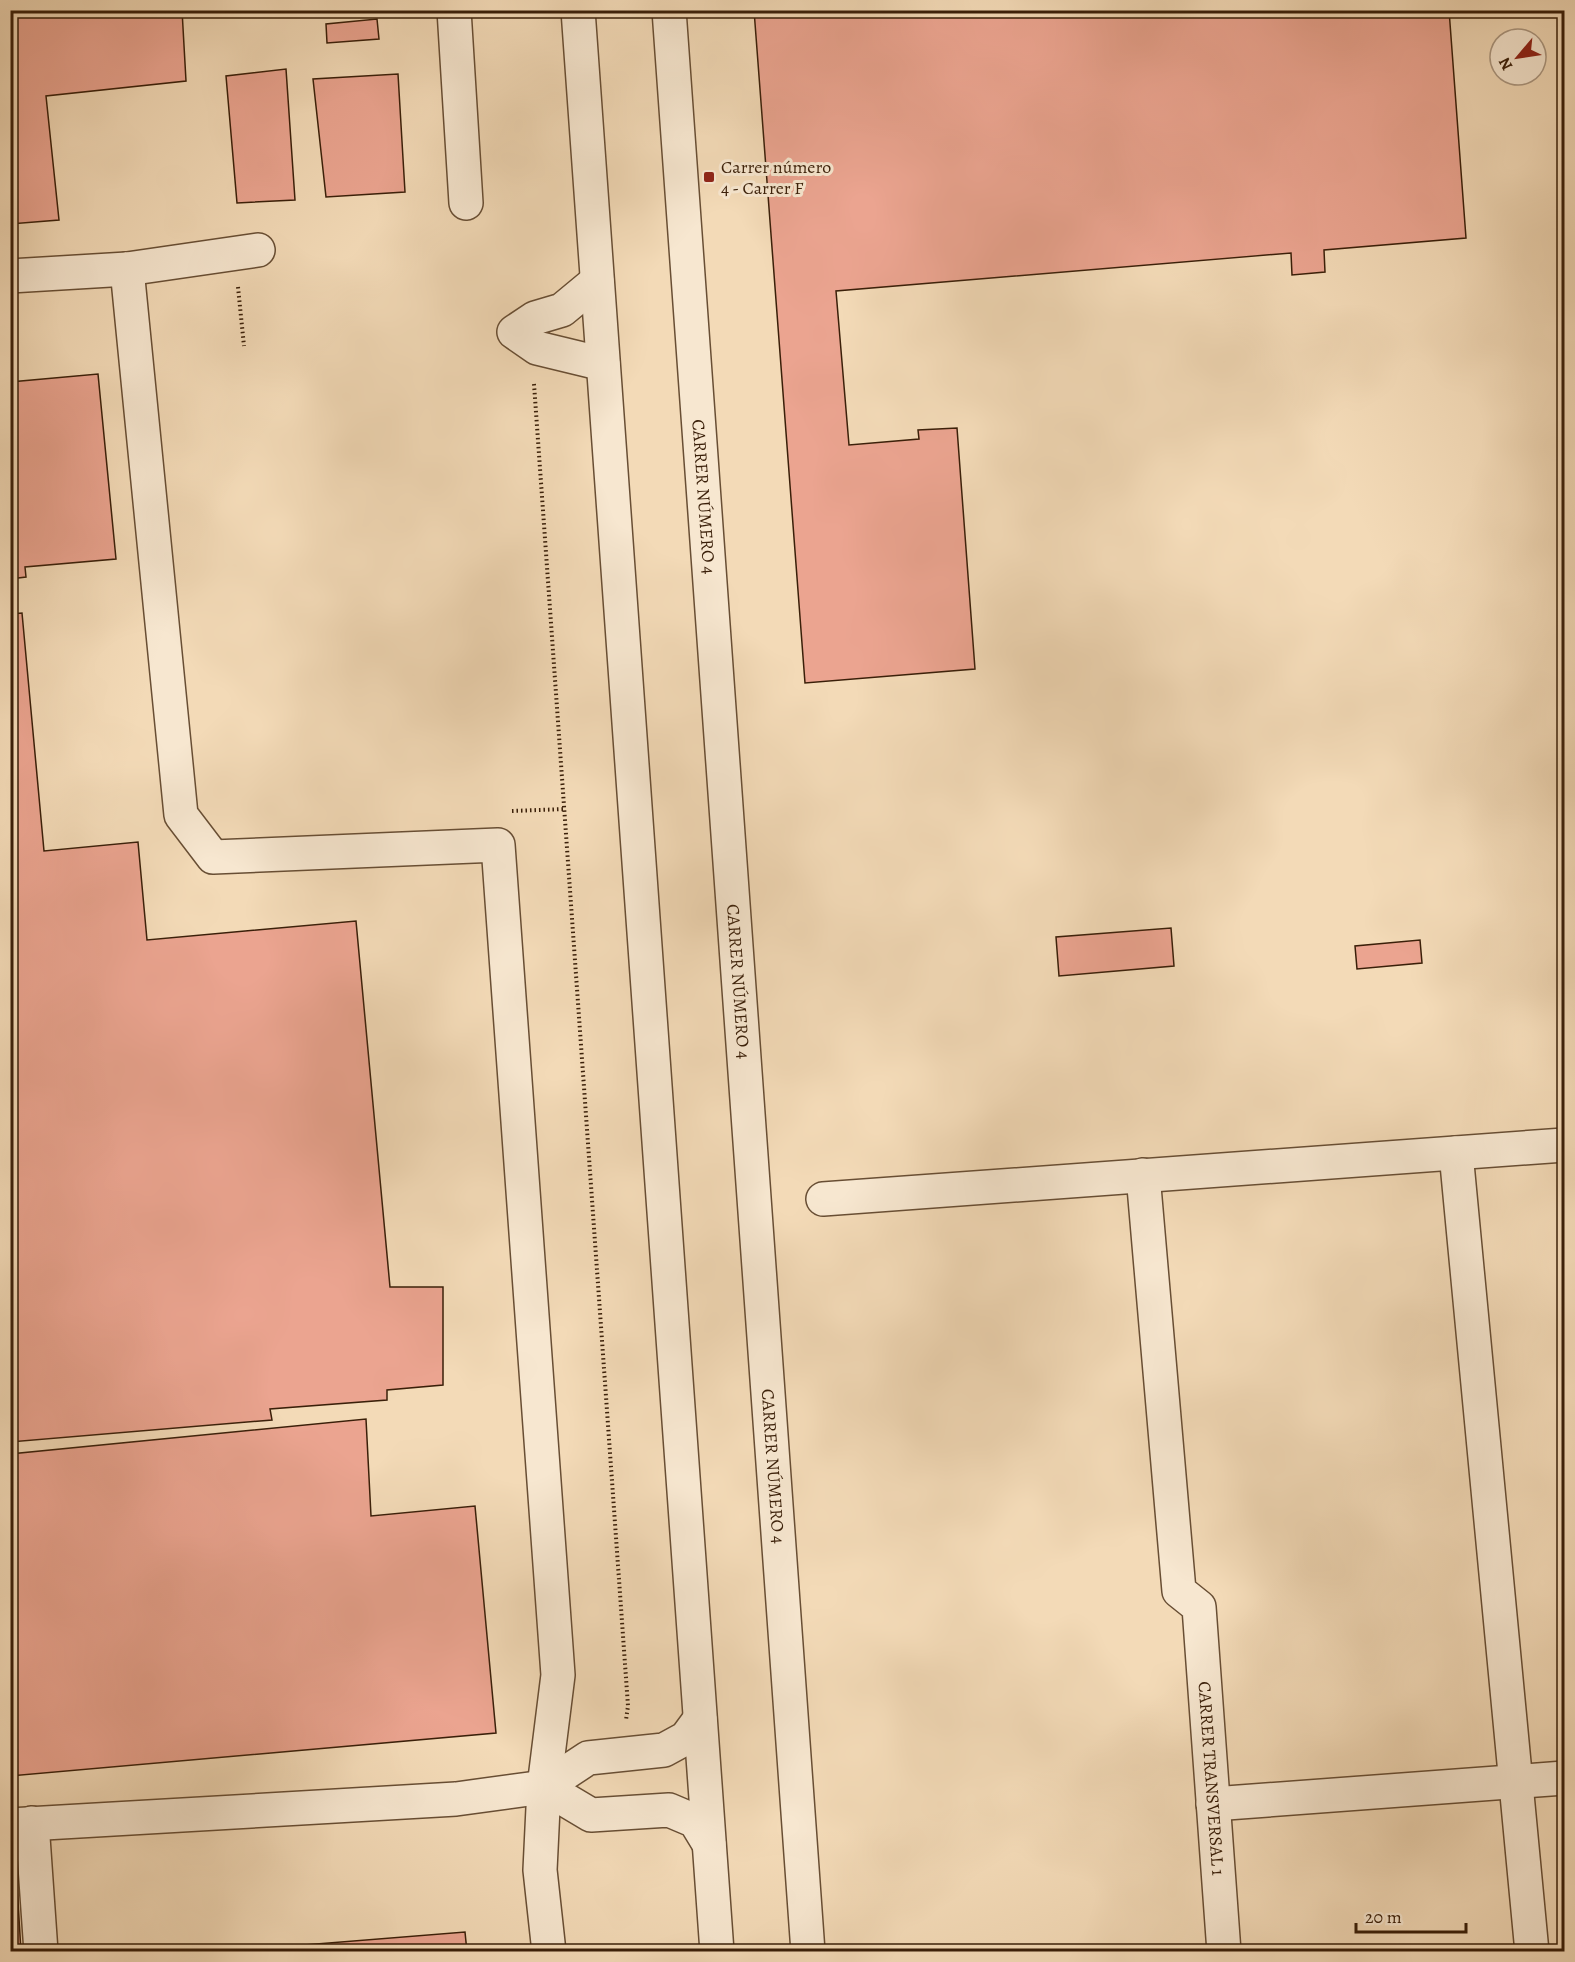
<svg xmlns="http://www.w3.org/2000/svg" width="1575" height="1962" font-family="Alegreya,serif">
  <rect width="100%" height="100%" fill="#f3dab7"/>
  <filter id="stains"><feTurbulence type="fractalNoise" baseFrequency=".00333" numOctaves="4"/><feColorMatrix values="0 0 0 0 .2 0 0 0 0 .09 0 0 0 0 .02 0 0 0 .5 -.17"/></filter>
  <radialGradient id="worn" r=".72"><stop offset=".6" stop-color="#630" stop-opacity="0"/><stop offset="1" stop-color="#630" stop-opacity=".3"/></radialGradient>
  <path fill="#eba490" stroke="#3a1f09" stroke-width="1.5" d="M10,10H182L186,81L46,96L59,220L10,224Z
    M754,10H1449L1466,238L1324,250L1325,272L1292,275L1291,253L836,291L849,445L919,439L918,430L957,428L975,669L805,683Z
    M377,19L379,39L327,43L326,24Z
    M286,69L295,200L237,203L226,76Z
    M398,74L405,192L326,197L313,79Z
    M98,374L116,559L25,567L26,577L10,579V382Z
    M22,613L44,851L138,842L147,940L356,921L390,1287H443V1385L387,1390V1400L270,1409L272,1420L10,1442V614Z
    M1171,928L1174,966L1059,976L1056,937Z
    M1420,940L1422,963L1357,969L1355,946Z
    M366,1419L371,1516L475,1506L496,1733L10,1776V1454Z
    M10,1800H12L21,1952H10Z
    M465,1932L467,1952H217Z"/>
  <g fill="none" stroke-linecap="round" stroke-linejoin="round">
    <defs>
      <g id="minor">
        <path d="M454,10L466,203"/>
        <path d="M578,10L717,1952"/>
        <path id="s1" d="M669,10L808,1952"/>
        <path d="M127,269L181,815L213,857L498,845L558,1675L544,1787L540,1870L549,1952"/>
        <path d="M10,276L127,269L258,250"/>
        <path d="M597,281L562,310L535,318L514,332L537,348L603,364"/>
        <path d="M1456,1153L1532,1952"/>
        <path id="s2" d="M1143,1175L1179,1591L1199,1607L1224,1952"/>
        <path d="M823,1199L1564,1145"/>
        <path d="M544,1787L591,1815L669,1810L695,1821L709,1844"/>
        <path d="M1213,1804L1564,1778"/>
        <path d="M32,1823L41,1952"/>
        <path d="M10,1825L456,1799L544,1787L588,1758L664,1750L686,1738L700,1719"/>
      </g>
    </defs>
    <use href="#minor" stroke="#684e34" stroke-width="36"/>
    <path stroke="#3a1f09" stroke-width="4" stroke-dasharray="1.5 3" stroke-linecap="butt" d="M238,287L244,346
      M534,384L628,1706L626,1720
      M512,811L565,809"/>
    <use href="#minor" stroke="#f7e7d0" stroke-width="33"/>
  </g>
  <rect fill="#8f2418" stroke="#f7e7d0" stroke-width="2" x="703" y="171" width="12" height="12" rx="3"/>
  <g text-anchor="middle" stroke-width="6" stroke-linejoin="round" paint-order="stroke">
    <g font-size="18" fill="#3a1f09" stroke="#f7e7d0" text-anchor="start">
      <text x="721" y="173">Carrer número<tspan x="721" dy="21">4 - Carrer F</tspan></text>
    </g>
    <g font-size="18" fill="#3a1f09" stroke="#f7e7d0">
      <text dy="6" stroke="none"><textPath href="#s1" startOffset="488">CARRER NÚMERO 4</textPath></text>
      <text dy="6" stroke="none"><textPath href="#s1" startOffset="974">CARRER NÚMERO 4</textPath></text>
      <text dy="6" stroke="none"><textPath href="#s1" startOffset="1460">CARRER NÚMERO 4</textPath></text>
      <text dy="6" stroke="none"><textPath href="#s2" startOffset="615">CARRER TRANSVERSAL 1</textPath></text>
    </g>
  </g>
  <rect width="1575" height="1962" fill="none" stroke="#f3dab7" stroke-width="36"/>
  <rect x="12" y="12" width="1551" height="1938" fill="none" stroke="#3a1f09" stroke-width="3"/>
  <rect x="18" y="18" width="1539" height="1926" fill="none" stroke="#3a1f09" stroke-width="1.5"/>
  <g transform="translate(1518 57) rotate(241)"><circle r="28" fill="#f7e7d0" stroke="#ab9780" stroke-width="1.5"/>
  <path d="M0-4.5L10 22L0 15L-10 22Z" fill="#8f2418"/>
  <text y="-9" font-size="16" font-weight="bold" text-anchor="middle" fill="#3a1f09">N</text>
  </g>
  <path d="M1356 1923v9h110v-9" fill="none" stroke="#3a1f09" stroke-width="3"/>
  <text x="1365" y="1923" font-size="18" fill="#3a1f09" stroke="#f7e7d0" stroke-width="4.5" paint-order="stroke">20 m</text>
  <rect width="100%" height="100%" filter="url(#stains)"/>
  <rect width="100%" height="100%" fill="url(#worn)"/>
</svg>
